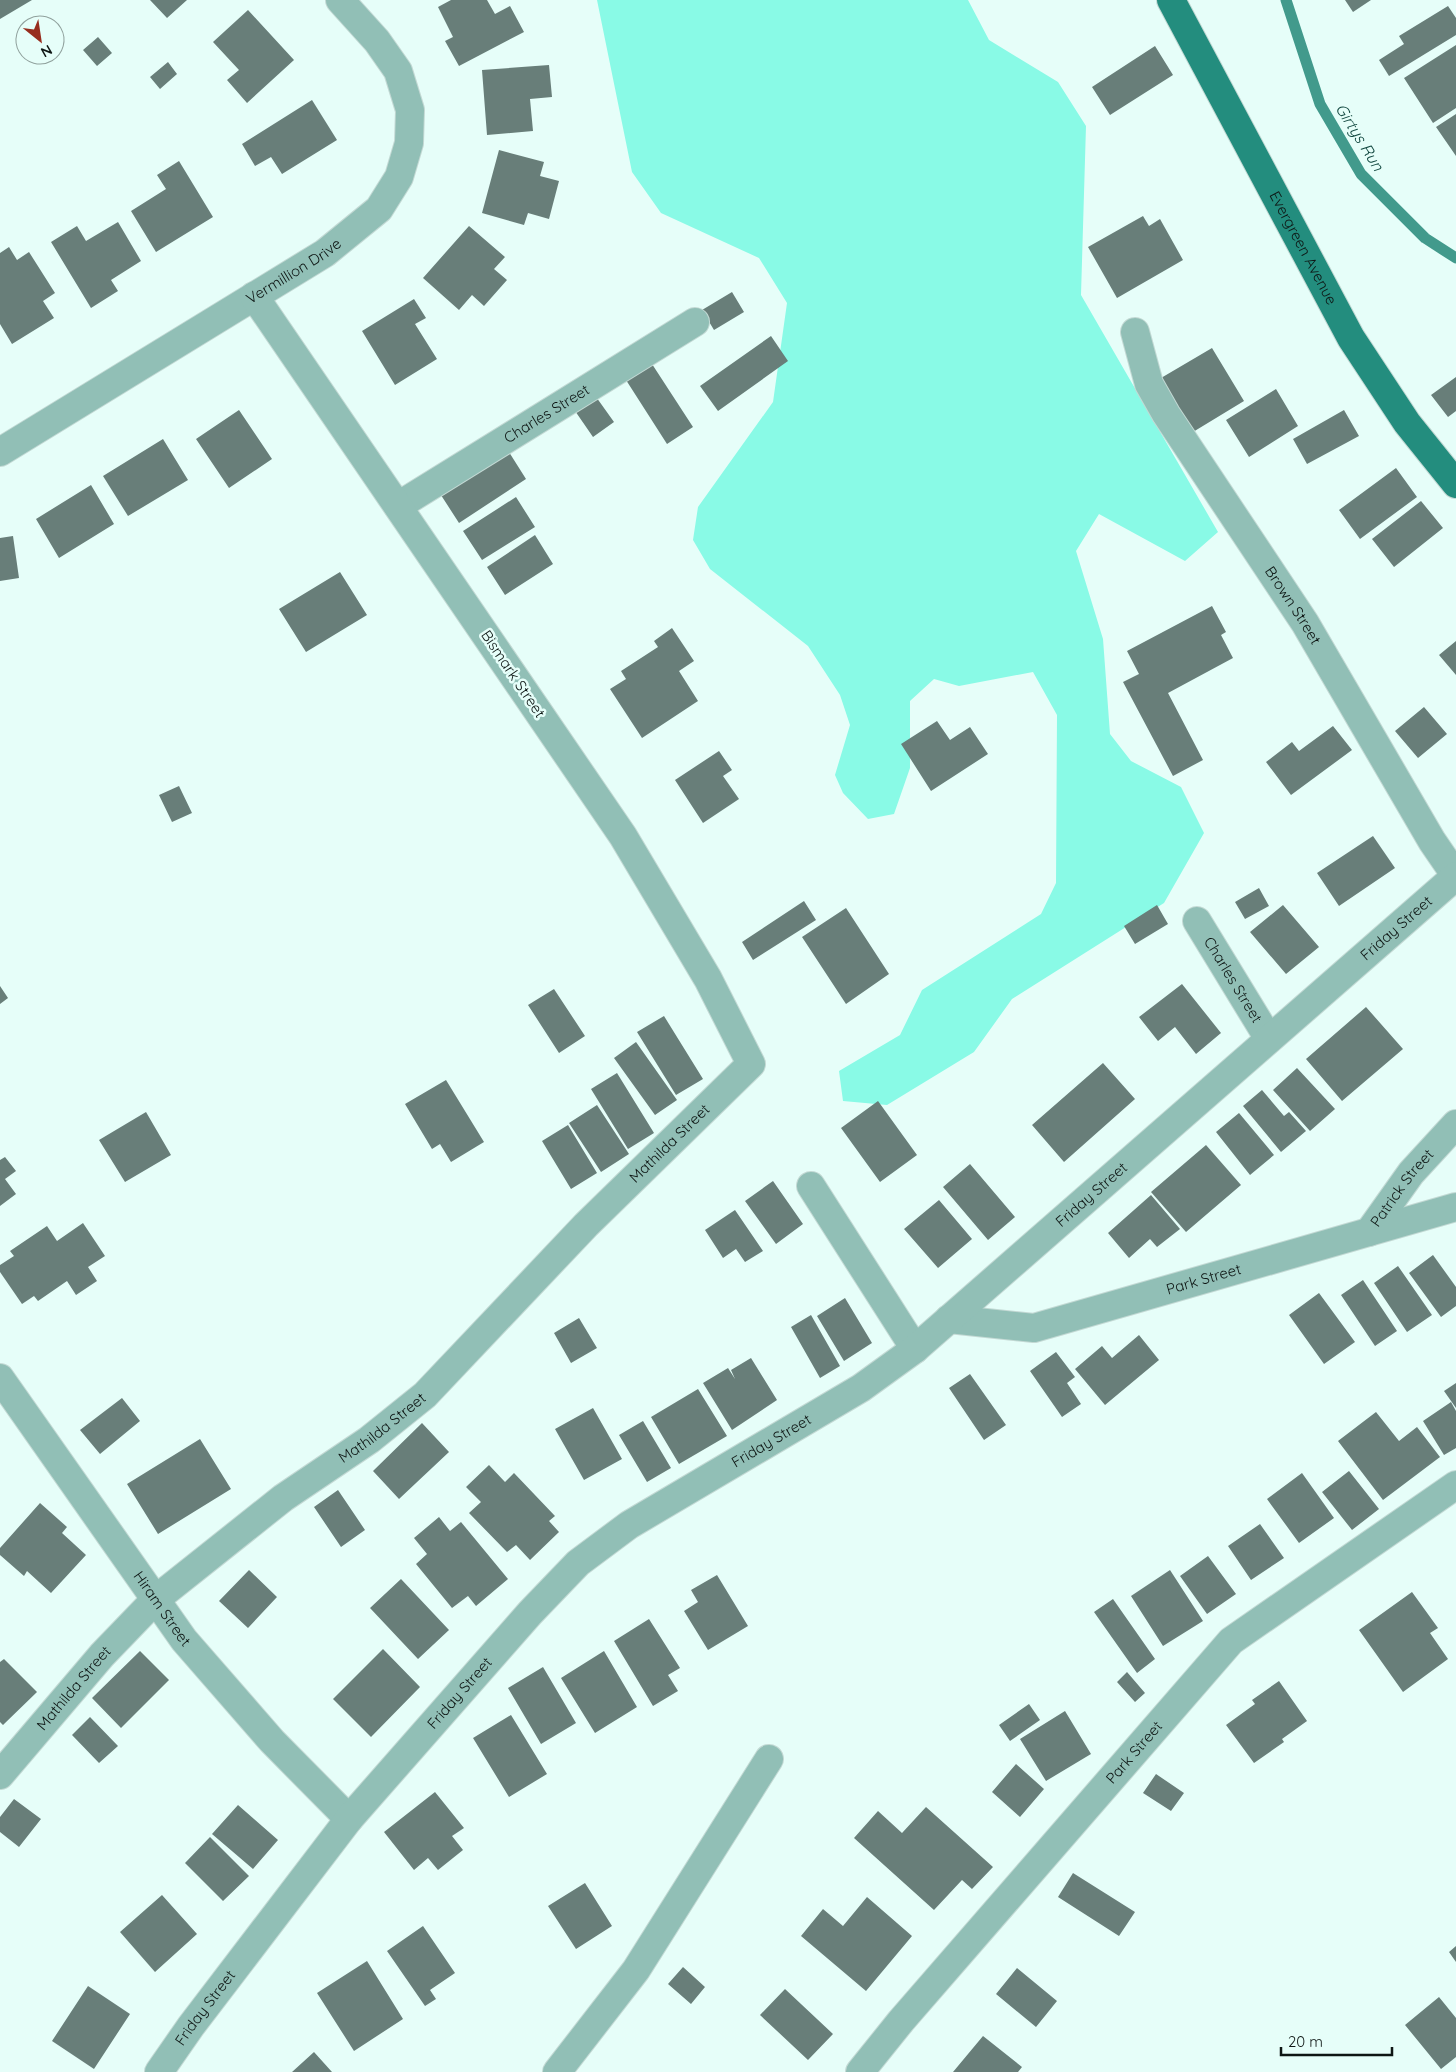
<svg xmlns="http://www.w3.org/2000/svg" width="1456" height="2072" font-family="Quicksand,sans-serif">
  <rect width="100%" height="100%" fill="#e6fef9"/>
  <path fill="#89fae6" d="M597,0H968L989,40L1058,82L1086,126L1081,295L1218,532L1185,561L1099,514L1076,551L1103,639L1110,734L1131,761L1181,787L1204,833L1164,903L1012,999L974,1052L887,1105L843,1101L839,1071L900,1035L922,990L1041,914L1056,883L1057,715L1033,672L959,686L934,679L910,701V768L894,814L868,819L843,793L835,775L850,725L840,695L808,646L710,569L693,540L698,507L773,402L787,303L759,258L661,213L632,172Z"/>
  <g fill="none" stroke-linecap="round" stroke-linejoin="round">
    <path stroke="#429a8c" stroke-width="11" d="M1286,0L1320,104L1361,174L1425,238L1456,258"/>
  </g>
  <path fill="#687e79" d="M0,0H32L0,19Z
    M150,0H187L167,18Z
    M451,0H487L495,14L510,6L524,32L459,66L445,41L453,37L438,7Z
    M1345,0H1371L1353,12Z
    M1448,6L1456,18V35L1389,76L1379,60L1404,44L1399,36Z
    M248,10L294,60L247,103L227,80L239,70L213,42Z
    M98,37L112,53L97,66L83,50Z
    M1456,45V108L1433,123L1404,78Z
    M1155,46L1173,75L1110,115L1092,87Z
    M168,62L177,74L160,89L150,77Z
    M549,65L552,97L530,99L533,131L487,135L482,70Z
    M312,100L337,140L282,174L271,157L255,166L242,144Z
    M1456,114V156L1436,127Z
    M499,150L544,162L540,176L559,181L549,219L528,213L524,225L482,213Z
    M179,161L213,217L156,252L131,211L166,189L157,175Z
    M1143,216L1149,226L1160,219L1183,260L1117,298L1088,247Z
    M118,222L141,261L111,280L118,291L91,308L51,242L77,226L86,241Z
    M469,226L505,257L494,269L507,280L484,306L472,295L459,310L423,278Z
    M9,247L17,260L29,252L55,293L43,301L54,318L12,344L0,324V253Z
    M732,292L744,312L714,330L702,310Z
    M414,299L426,318L415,324L437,359L395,385L362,331Z
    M771,336L788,361L718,411L700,386Z
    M1212,348L1244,401L1193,432L1161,378Z
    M652,364L693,427L667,444L626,380Z
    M1456,377V411L1448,417L1431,395Z
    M1276,389L1298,426L1249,457L1226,420Z
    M594,394L614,422L593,437L573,408Z
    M239,410L272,459L229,488L196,439Z
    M1344,410L1359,436L1307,464L1293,439Z
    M163,439L188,480L128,516L103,476Z
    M507,449L526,479L459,523L439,492Z
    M1396,468L1417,497L1360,539L1339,510Z
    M91,485L114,524L59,558L36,519Z
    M516,497L535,527L482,560L463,531Z
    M1421,501L1443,528L1394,567L1372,539Z
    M535,535L553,564L505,595L487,567Z
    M13,536L19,578L0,581V538Z
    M340,572L367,615L306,652L279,609Z
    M1212,606L1226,632L1221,635L1233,658L1168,693L1203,760L1173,776L1123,682L1139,674L1127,651Z
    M672,628L694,661L679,671L698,701L642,738L610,689L626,679L621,671L658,647L654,641Z
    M1456,641V675L1439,655Z
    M1424,707L1447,734L1418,758L1395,731Z
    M937,721L950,740L970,727L988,754L931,791L901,744Z
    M1333,726L1352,750L1291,795L1266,762L1292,742L1299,751Z
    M719,751L732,770L723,776L739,799L703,823L675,780Z
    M179,786L192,813L172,822L159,795Z
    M1373,836L1395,868L1339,906L1317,873Z
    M1259,888L1269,906L1245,919L1235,902Z
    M804,901L816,920L753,960L742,942Z
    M1157,905L1168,924L1135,944L1124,926Z
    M1283,905L1319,947L1286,974L1250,932Z
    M846,908L889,974L846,1004L802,937Z
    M1182,984L1221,1033L1196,1054L1175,1027L1158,1041L1139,1017Z
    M0,986L8,998L0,1004Z
    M554,989L585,1036L559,1053L528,1005Z
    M1366,1007L1403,1049L1342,1101L1306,1059Z
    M664,1016L703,1079L676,1095L637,1032Z
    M636,1042L677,1100L655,1115L614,1058Z
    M1103,1063L1135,1099L1064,1162L1032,1125Z
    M1297,1068L1335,1109L1310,1131L1273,1090Z
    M617,1073L654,1133L628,1149L591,1089Z
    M446,1080L484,1142L451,1162L440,1144L432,1149L405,1104Z
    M1262,1090L1284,1116L1289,1112L1306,1131L1281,1152L1243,1106Z
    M878,1101L917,1155L880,1182L841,1128Z
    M597,1105L629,1154L601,1172L569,1123Z
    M146,1112L171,1155L125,1182L99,1140Z
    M1239,1113L1274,1155L1250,1175L1216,1132Z
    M568,1125L597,1173L571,1189L542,1141Z
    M1206,1145L1241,1185L1186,1232L1151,1192Z
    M5,1157L16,1171L5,1179L16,1194L0,1206V1160Z
    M970,1164L1015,1217L988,1240L943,1187Z
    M773,1181L803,1224L776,1244L745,1201Z
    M1151,1195L1180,1229L1157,1247L1150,1239L1129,1258L1108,1233Z
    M939,1200L972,1239L938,1268L904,1229Z
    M735,1210L763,1251L745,1262L736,1249L723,1258L705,1230Z
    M83,1223L105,1256L88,1267L97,1281L76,1295L67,1281L38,1301L34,1296L22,1304L0,1272V1265L14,1256L10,1251L47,1226L57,1241Z
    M1433,1255L1456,1287V1306L1441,1317L1409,1273Z
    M1398,1266L1432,1315L1407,1332L1374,1283Z
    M1363,1280L1397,1331L1375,1346L1341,1295Z
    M1319,1293L1355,1342L1324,1364L1289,1315Z
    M845,1298L872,1343L844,1361L817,1316Z
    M811,1315L840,1366L820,1378L791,1327Z
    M579,1318L597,1348L571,1363L554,1333Z
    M1139,1335L1159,1360L1105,1405L1075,1369L1102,1346L1112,1358Z
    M1056,1352L1075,1377L1067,1383L1081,1404L1062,1417L1030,1371Z
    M751,1358L777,1400L732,1430L703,1383L728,1368L735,1379L731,1370Z
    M970,1374L1006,1425L984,1440L949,1388Z
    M1456,1383V1408L1444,1391Z
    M698,1389L727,1436L679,1464L651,1417Z
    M122,1398L140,1421L100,1454L80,1430Z
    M1451,1402L1456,1411V1448L1444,1455L1423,1421Z
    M593,1408L622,1459L584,1480L555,1429Z
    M1376,1412L1399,1441L1417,1427L1440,1457L1383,1500L1338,1441Z
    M643,1421L671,1468L647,1482L619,1435Z
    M422,1423L449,1452L399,1499L373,1471Z
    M200,1439L231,1489L158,1534L127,1484Z
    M489,1465L505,1482L514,1473L555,1516L549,1521L559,1532L530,1560L516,1545L507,1552L469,1513L481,1502L466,1487Z
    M1349,1471L1379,1509L1352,1530L1322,1492Z
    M1302,1473L1334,1518L1299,1543L1267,1499Z
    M338,1490L365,1530L341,1547L314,1507Z
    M40,1503L67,1527L62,1533L86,1555L51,1593L27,1571L24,1576L0,1555V1548Z
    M439,1517L450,1531L461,1522L508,1579L476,1606L468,1596L452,1608L416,1564L427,1554L414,1538Z
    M1260,1524L1284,1558L1251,1580L1228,1546Z
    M1208,1556L1236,1594L1207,1614L1180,1576Z
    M249,1570L277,1597L248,1628L219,1601Z
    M1170,1570L1203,1621L1163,1646L1131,1596Z
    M717,1575L748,1626L708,1650L684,1611L698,1602L691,1590Z
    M401,1579L449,1630L418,1659L370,1608Z
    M1412,1592L1438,1628L1430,1633L1448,1659L1403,1692L1359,1630Z
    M1113,1599L1155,1659L1137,1673L1094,1612Z
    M649,1619L680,1668L668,1675L678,1691L653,1706L614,1641Z
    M383,1649L420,1687L371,1737L333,1699Z
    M140,1651L169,1680L121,1728L92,1698Z
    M604,1651L637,1707L595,1733L561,1678Z
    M4,1659L37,1692L3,1725L0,1722V1662Z
    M543,1667L576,1723L541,1744L508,1688Z
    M1127,1672L1145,1693L1135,1702L1117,1682Z
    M1279,1681L1307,1721L1282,1739L1284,1742L1254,1763L1226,1725L1255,1704L1252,1700Z
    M1029,1704L1040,1720L1010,1741L999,1725Z
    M1065,1711L1091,1754L1046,1781L1020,1739Z
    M511,1715L547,1774L509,1797L473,1738Z
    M90,1717L118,1746L99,1763L72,1735Z
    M1016,1764L1044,1789L1020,1817L992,1792Z
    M1156,1774L1184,1793L1171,1811L1143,1793Z
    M435,1792L464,1828L452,1836L463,1850L438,1870L428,1858L414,1870L384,1832Z
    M14,1799L41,1819L19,1847L0,1832V1817Z
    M238,1805L278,1840L253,1869L212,1834Z
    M926,1807L993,1867L972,1889L962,1880L934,1910L854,1838L878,1811L902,1833Z
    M210,1837L249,1876L223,1901L185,1863Z
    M1073,1873L1135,1912L1119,1936L1058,1897Z
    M585,1883L612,1926L576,1949L548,1906Z
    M162,1895L197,1934L155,1972L120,1932Z
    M867,1897L912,1936L866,1991L801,1936L823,1909L843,1926Z
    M423,1926L455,1973L430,1990L436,1999L425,2006L387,1951Z
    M1456,1946V1962L1449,1952Z
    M367,1961L403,2019L354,2051L317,1993Z
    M683,1967L705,1987L691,2004L668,1984Z
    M1017,1968L1057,2001L1036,2027L996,1994Z
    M88,1986L130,2014L94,2069L52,2041Z
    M785,1989L833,2034L808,2060L760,2015Z
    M1439,1997L1456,2018V2057L1441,2069L1405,2025Z
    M983,2036L1022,2067L1018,2072H953Z
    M314,2052L332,2072H292Z"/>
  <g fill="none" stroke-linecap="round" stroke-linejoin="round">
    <defs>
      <g id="minor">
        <path id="s1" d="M1135,332L1149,384L1166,414L1305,623L1432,841L1456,876"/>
        <path id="s2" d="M0,452L325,253L379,209L399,177L409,143L410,110L398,71L377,41L340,0"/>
        <path id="s3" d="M398,506L695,322"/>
        <path id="s4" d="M1197,921L1269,1039"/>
        <path d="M811,1186L915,1349"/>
        <path id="s5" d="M1369,1232L1411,1173L1456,1124"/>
        <path id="s6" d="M949,1319L1034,1328L1456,1207"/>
        <path id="s7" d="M0,1378L184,1640L272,1741L349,1819"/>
        <path id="s8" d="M0,1775L102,1655L156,1599L283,1498L369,1440L425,1395L586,1225L751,1064L708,979L623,836L254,296"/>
        <path id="s9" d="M159,2072L191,2026L349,1819L530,1613L578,1563L629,1525L861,1388L915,1349L1456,876"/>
        <path d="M557,2072L636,1970L769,1759"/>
        <path id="s10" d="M860,2072L901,2021L1231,1641L1456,1485"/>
      </g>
      <g id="major">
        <path id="s11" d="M1171,0L1351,338L1407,423L1456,484"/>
      </g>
    </defs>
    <use href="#minor" stroke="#c3d9d4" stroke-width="30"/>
    <use href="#major" stroke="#c3d9d4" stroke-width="30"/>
    <use href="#minor" stroke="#91bfb6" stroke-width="28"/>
    <use href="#major" stroke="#238d7e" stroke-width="28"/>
  </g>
  <g text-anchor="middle" stroke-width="5" stroke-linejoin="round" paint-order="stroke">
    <g font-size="15" fill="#0e1614" stroke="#e6fef9">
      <text dy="5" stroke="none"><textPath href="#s11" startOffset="281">Evergreen Avenue</textPath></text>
      <text dy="5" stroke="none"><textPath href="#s2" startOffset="345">Vermillion Drive</textPath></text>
      <text dy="5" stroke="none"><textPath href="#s3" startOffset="175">Charles Street</textPath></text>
      <text dy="5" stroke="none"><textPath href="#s1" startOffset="318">Brown Street</textPath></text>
      <text transform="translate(513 674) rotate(56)" y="5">Bismark Street</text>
      <text dy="5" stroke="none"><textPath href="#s9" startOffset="1699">Friday Street</textPath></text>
      <text dy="5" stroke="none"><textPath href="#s4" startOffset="69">Charles Street</textPath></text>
      <text dy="5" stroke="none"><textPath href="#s8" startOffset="924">Mathilda Street</textPath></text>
      <text dy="5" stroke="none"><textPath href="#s5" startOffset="55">Patrick Street</textPath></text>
      <text dy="5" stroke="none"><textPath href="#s9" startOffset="1294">Friday Street</textPath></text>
      <text dy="5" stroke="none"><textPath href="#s6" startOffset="262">Park Street</textPath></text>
      <text dy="5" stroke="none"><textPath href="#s8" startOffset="519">Mathilda Street</textPath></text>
      <text dy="5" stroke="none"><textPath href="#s9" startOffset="889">Friday Street</textPath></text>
      <text dy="5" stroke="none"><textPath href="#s7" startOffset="282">Hiram Street</textPath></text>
      <text dy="5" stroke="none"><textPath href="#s8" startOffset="114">Mathilda Street</textPath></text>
      <text dy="5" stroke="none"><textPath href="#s9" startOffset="484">Friday Street</textPath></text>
      <text dy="5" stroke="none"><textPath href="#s10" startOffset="421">Park Street</textPath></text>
      <text dy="5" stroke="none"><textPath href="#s9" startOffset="79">Friday Street</textPath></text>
    </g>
    <g font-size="16" font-style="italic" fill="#134941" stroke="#e6fef9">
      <text transform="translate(1360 137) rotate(58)" y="6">Girtys Run</text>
    </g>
  </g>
  <g transform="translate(40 40) rotate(150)"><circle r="24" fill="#e6fef9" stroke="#90a19d"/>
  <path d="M0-4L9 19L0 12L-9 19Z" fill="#972d1e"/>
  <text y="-8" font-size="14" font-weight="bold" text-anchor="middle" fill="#0e1614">N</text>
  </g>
  <path d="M1281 2047v8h111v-8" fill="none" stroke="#0e1614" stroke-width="2.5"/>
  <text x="1288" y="2047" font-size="15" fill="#0e1614" stroke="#e6fef9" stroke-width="4" paint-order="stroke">20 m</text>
</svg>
